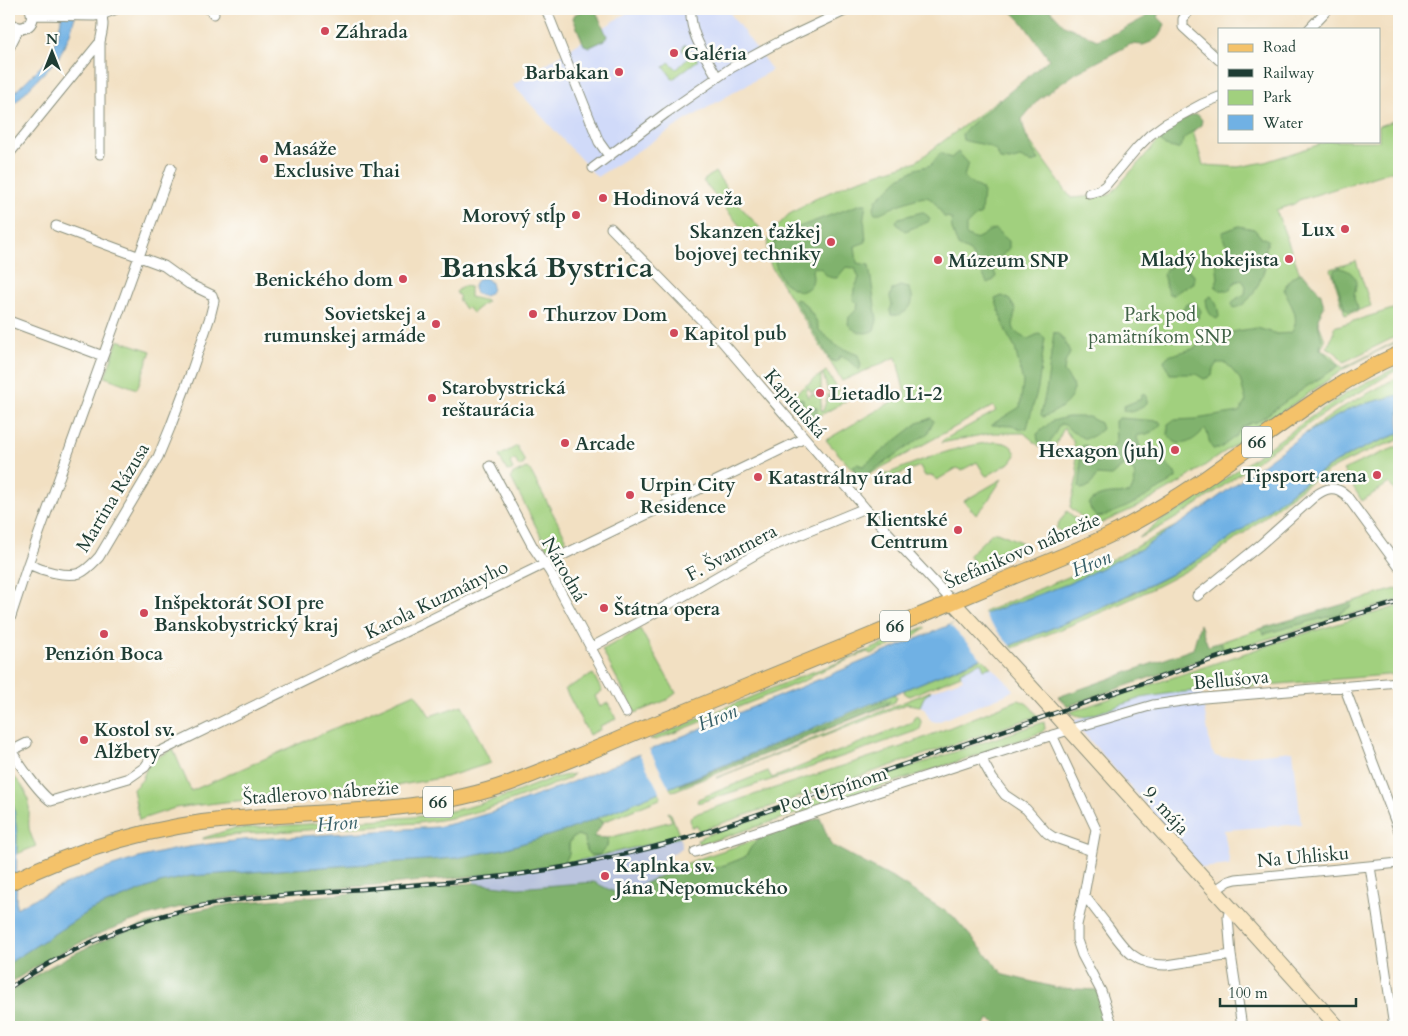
<svg xmlns="http://www.w3.org/2000/svg" width="1408" height="1036" font-family="Cardo,serif">
  <rect width="100%" height="100%" fill="#fdfcf7"/>
  <filter id="ink" filterUnits="userSpaceOnUse"><feTurbulence type="fractalNoise" baseFrequency=".02" numOctaves="2"/><feDisplacementMap in="SourceGraphic" scale="10" xChannelSelector="R" yChannelSelector="G"/><feConvolveMatrix kernelMatrix="1 2 1 2 8 2 1 2 1" color-interpolation-filters="sRGB"/></filter>
  <filter id="wash" filterUnits="userSpaceOnUse"><feTurbulence type="fractalNoise" baseFrequency=".0096" numOctaves="4" result="noise"/><feDisplacementMap in="SourceGraphic" scale="20" xChannelSelector="R" yChannelSelector="G"/><feGaussianBlur stdDeviation="1.12" result="paint"/><feColorMatrix in="noise" values="0 0 0 0 0 0 0 0 0 0 0 0 0 0 0 0 0 1.4 0 .05"/><feComposite in="paint" operator="in"/></filter>
  <g filter="url(#wash)">
    <rect width="100%" height="100%" fill="#f2e0c2"/>
    <path fill="#d0daf9" d="M633,9H727L772,70L683,122L597,177L513,85Z
      M981,662L984,669L991,667L1010,685L1013,690L1007,694L937,722L932,721L929,718L924,708L920,706L924,697L931,691L963,679L960,672Z
      M1201,690L1211,750L1215,756L1222,758L1293,751L1301,824L1224,830L1230,865L1201,868L1073,721L1141,698L1172,693Z"/>
    <path fill="#bac4de" d="M680,837L682,845V848L662,860L666,872L639,886L614,892L594,882L518,888L474,883L473,876L564,864Z"/>
    <path fill="#a1d07e" stroke="#608659" fill-rule="evenodd" d="M685,44L698,60L673,79L664,67L669,62L677,69L689,57L682,50Z
      M999,99L1071,198L1110,195L1167,131L1192,128L1203,165L1238,167L1265,162L1330,141H1379V126L1399,119V169L1299,200L1294,204L1276,210L1325,340L1321,349L1331,355L1343,368L1399,340V341L1378,351L1344,369L1181,482L1141,505L1093,527L1070,507L1078,474L1073,441L1064,428L1052,452L1045,451L1024,433H992L941,443L943,440L996,411L993,406L861,479L826,440L905,394L896,357L842,381L771,266L767,250L768,240L774,230L788,215L815,199L852,182L917,161Z
      M715,172L738,204L760,228L748,236L703,181Z
      M1356,261L1371,306L1345,315L1331,269Z
      M463,286L470,287V297L487,301L472,313L467,307L465,309L458,299L460,298L456,292Z
      M1399,307V335L1344,362L1336,353L1327,347L1334,334V327Z
      M118,340L151,351L137,389L105,377Z
      M1399,366V369C1385,376 1373,385 1360,392C1324,412 1290,436 1257,461C1219,489 1182,518 1139,538L1158,522L1184,507L1219,483L1321,410L1350,391Z
      M826,371L846,401L812,420L804,419L787,399ZM823,374L827,388L830,389L827,390V391L834,393L827,395V396L830,397L827,398L823,411L821,410V395L811,394L808,398L806,393L808,387L811,392L821,391V376Z
      M1398,377H1399V395L1364,404L1350,409L1303,435L1343,407Z
      M1399,434V440C1372,449 1345,461 1320,476C1283,499 1252,530 1216,553C1153,593 1082,621 1013,648L1010,646C1080,616 1153,590 1216,548C1252,524 1284,495 1321,472C1345,456 1372,443 1399,434Z
      M994,442C1005,442 1013,444 1016,455L1011,462L987,476L985,475L977,462L962,470L957,468L937,480L932,476H925L920,466L884,480L882,476C918,461 955,446 994,442Z
      M517,446L524,460V464L519,467L515,459L510,462L513,470L507,471L499,456Z
      M1399,446V497L1389,483L1362,501L1343,470L1367,459Z
      M526,468L530,470L566,538L565,542L551,549L547,548L511,478L512,475Z
      M1002,479L985,505L976,515L964,501Z
      M1067,511L1082,524L1062,533L1056,528Z
      M1176,526L1141,549L1068,584L985,614L984,612L1114,558Z
      M997,532L1023,543L1024,545L986,564L979,566L969,564L973,560L968,556L992,533Z
      M1399,588V600L1220,653L1223,647L1221,642L1259,629L1264,634L1350,607L1351,602Z
      M1399,606V674L1172,693L1141,698L1086,717L1075,715L1070,712L1293,637Z
      M925,627V629L916,635L871,654L867,652L812,675L811,678L656,740L650,739L804,675L832,665Z
      M640,629L676,693L667,700L635,713L602,650Z
      M982,658L991,667L984,669L981,662L960,672L961,675L910,696L905,694L904,690Z
      M593,674L602,691L595,696L600,707L608,703L616,719L600,726L601,729L589,735L565,689Z
      M931,691L924,697L920,706L907,704L716,778Z
      M415,693L430,716L462,705L491,763L446,777L390,787L225,802L175,808L139,820L133,789L142,780L149,762L173,749L191,791Z
      M894,694L897,697L895,702L676,790L672,791L669,788Z
      M1018,700C1028,702 1032,708 1037,716L699,831L697,826L691,827L690,818L698,813L901,747Z
      M915,716L919,717C921,721 923,725 919,730L818,765L698,803L697,802L698,799L768,771L772,778L912,722Z
      M1044,722L1045,729L1042,732L981,754L706,843L699,844L697,840L701,839V837Z
      M9,771C16,779 24,786 27,796C31,807 28,817 29,828C30,834 33,840 36,846L17,854V835L14,808L9,787Z
      M574,774L568,779C534,792 499,807 464,815C449,819 433,821 418,823L242,834L203,839V838L232,829L413,817L437,814L469,807L509,795L552,778Z
      M659,792L661,797L660,799L603,822L597,818Z
      M668,812L671,814L680,837L564,864L569,854V844L572,837L578,835L585,838L586,850L590,855H599L607,847L608,838L672,821Z
      M761,838L752,846L745,857L728,864L708,870L689,871L679,867L695,860Z"/>
    <path fill="#80b26d" stroke="#507850" d="M588,9H595L607,36L605,40L590,47L584,45L573,18L575,14Z
      M1009,9H1049L1064,25L1097,40L1118,32L1146,17L1150,9H1163L1157,16L1165,24L1160,36L1151,42L1143,45L1131,44L1076,73L1038,100L1022,119C1024,134 1031,148 1039,160C1033,165 1026,161 1020,158L1010,161L1000,160C996,142 977,145 963,140L962,134L970,125L1049,59L1022,22Z
      M1192,115H1198L1202,120L1201,125L1183,139L1182,145L1178,149L1165,146L1161,142V139L1174,124Z
      M958,152L969,164L966,170L964,177C972,186 974,184 983,190L981,214L975,217L966,226V235L974,239C984,237 985,231 995,229L1009,241V248L997,261L993,269L996,276L994,280L987,283L978,265L970,252L958,246L952,229L951,218L944,217C940,211 936,202 929,198C920,194 890,209 880,213H875L873,210L877,199L901,177L916,169L931,165L940,153L951,158Z
      M861,204H866L864,216L866,242L855,246L857,263L869,265L877,320L874,330C865,336 854,332 848,324L849,317L857,309L858,304L853,299L854,290L859,278L855,268L846,267L837,278C828,278 826,276 822,269L814,267L812,271C815,282 811,289 800,292C796,289 790,287 786,284C774,272 773,254 774,238L785,232Z
      M922,212L928,216L930,219L928,222L905,231L898,225L896,221L899,218Z
      M1239,226L1254,229L1261,237L1268,240L1267,245L1265,250L1269,255C1263,273 1255,304 1234,308L1232,304L1236,299L1245,294L1246,286L1242,280L1235,282L1230,290H1220L1215,286L1218,278L1216,262L1222,258L1240,261L1244,256C1235,247 1222,248 1223,232Z
      M1178,264L1188,269L1194,276V283C1186,288 1180,289 1174,295L1169,294C1165,288 1166,282 1163,275L1166,269Z
      M1339,268C1348,269 1356,275 1356,284C1356,289 1354,293 1354,297C1354,302 1358,305 1358,309L1349,311L1345,309L1334,274L1335,270Z
      M1301,273L1310,280L1321,294L1324,307L1318,318L1319,328L1322,339L1320,349L1339,366L1303,389L1257,422L1251,423L1242,427L1236,436L1219,449H1213C1207,441 1210,436 1205,429C1198,436 1186,448 1175,442C1172,440 1171,437 1168,435V424L1174,420L1196,419L1239,412L1246,401L1240,379L1226,363H1217L1213,369L1212,376L1204,379L1196,374H1170L1165,364L1164,360L1168,356L1192,349L1210,339L1237,331L1257,328L1277,334L1291,333C1302,317 1290,305 1284,290C1288,280 1291,276 1301,273Z
      M900,286L909,288C910,291 912,293 912,296C914,308 902,317 891,315L890,310L892,305L890,297L892,290Z
      M1002,296L1009,299L1016,310C1011,326 1011,333 1028,339L1038,334L1042,335L1045,338L1038,388L1027,428L1022,429L1013,426L991,425L1020,407L1023,382L1015,348L1007,334L995,299Z
      M1211,296C1217,302 1218,309 1219,317L1217,319C1208,315 1207,308 1206,299Z
      M794,299L799,300L805,304L816,320L819,330L837,346L858,355L861,364L860,369L858,370L848,360L840,356L838,360L835,362L831,360Z
      M1190,303H1196L1201,311L1198,318L1191,321L1185,317L1182,311L1185,305Z
      M1054,332C1063,335 1067,344 1070,353L1065,363L1064,372C1066,375 1069,378 1071,382C1080,399 1056,412 1043,417L1041,415L1047,385Z
      M1144,393L1147,399V403C1139,409 1133,415 1123,410L1124,406L1141,399L1142,394Z
      M800,398L803,399V404L808,407L813,406L817,408V412L809,416L800,411L797,403Z
      M1068,417H1089L1100,423L1102,429L1093,436L1085,439L1071,431L1065,425L1060,424L1048,446L1044,447L1038,441L1037,434L1052,421Z
      M931,418L934,421L928,433L866,475L860,477L855,472L853,466L857,464L863,466L918,423Z
      M1119,418L1159,421L1161,424C1154,432 1148,435 1138,435L1137,438L1142,453L1159,457L1176,474V478C1161,489 1113,517 1096,517L1091,510L1089,504C1099,491 1115,495 1130,493C1136,482 1139,468 1123,466L1111,476L1097,475C1093,482 1090,488 1081,489L1079,487L1081,472L1079,449L1084,445L1088,446L1089,460C1099,466 1100,462 1105,455C1108,450 1113,446 1116,442L1115,421Z
      M1351,602L1350,607L1339,614L1264,634L1259,629Z
      M1200,624L1208,646L1221,642L1223,647L1220,653L1068,706L1058,697L1193,649Z
      M886,700L890,701L886,705L680,786L681,784Z
      M597,818L603,822L594,837L608,838L607,847L599,855H590L586,850L585,838L578,835L572,838L569,844V854L564,864C489,876 414,882 338,888C285,892 232,895 181,907C119,921 61,949 9,984V963L91,910L160,883L190,876L456,858L503,849L568,830Z
      M820,818L831,845L896,880L953,916L1004,975L1058,988L1097,990L1106,1011L1108,1027H1006L988,1019L984,1027H9V993C57,959 110,934 167,918C193,910 219,906 246,902L474,883L518,888L594,882L614,892L639,886L679,867L689,871L708,870L728,864L745,857L752,846L761,838Z"/>
    <path fill="#70b1e4" stroke="#48778c" d="M63,9H77L70,34L59,57L9,109V98L47,60L58,35Z
      M474 287a9 9 0 1 1 18 0a9 9 0 1 1-18 0Z
      M1399,395V434C1372,443 1345,456 1320,472C1284,495 1252,525 1215,549C1175,575 1130,594 1086,614L568,830L503,849L456,858L190,876L160,883L91,910L9,963V787L14,808L17,835L16,908C63,884 112,863 163,852C190,846 217,843 243,840L437,827L455,823L493,812L570,783L950,625L985,614L1068,584L1141,549L1199,511L1303,435L1350,409L1364,404Z"/>
    <path fill="#f2e0c2" d="M984,612L987,619L1012,648L983,660L950,625Z
      M649,749L670,789L660,793L639,753Z"/>
  </g>
  <g filter="url(#ink)">
    <g fill="none" stroke-linecap="round" stroke-linejoin="round">
      <defs>
        <path id="minor" d="M209,9L214,14
          M546,9L599,142L609,156
          M691,9C689,34 706,56 717,77
          M1190,9L1183,19V27L1219,60
          M1309,29L1328,9
          M9,154L100,42
          M100,154V42C102,32 105,23 101,14
          M593,168L666,113L731,68L779,42L849,9
          M1089,193L1098,191L1105,186L1137,148L1150,135L1165,124L1202,104L1219,97
          M611,228L720,339L865,508L953,602
          M9,321L103,356
          M490,466L533,547L550,572L626,713
          M28,564C41,570 66,578 80,573C87,570 93,563 99,557L147,476L158,457L170,428L192,370L210,317L214,301L212,295L189,284L164,266L56,226
          M1197,596L1260,545L1315,496C1326,488 1335,485 1346,495L1399,567
          M9,622L28,564L171,168
          M590,648L642,620L763,550L865,508
          M1344,686L1399,831
          M1052,735L1096,829L1084,895L1077,925V940L1082,955L1101,991L1113,1027
          M9,746C16,760 38,792 51,801L129,778L145,767L151,758L157,753L536,568L805,438
          M9,752L27,743
          M981,758L992,778L1005,795L1026,809L1047,833L1053,837L1092,851
          M695,852L981,758L1081,726L1153,705L1204,698L1399,682
          M1370,866L1394,1027
          M1214,891L1229,881L1236,879L1399,863
          M1084,895C1092,905 1100,916 1108,926C1124,949 1136,966 1167,965L1231,955
          M1230,908L1228,917L1231,955L1242,1027"/>
        <path id="tertiary" d="M33,14L94,15L101,14L114,9
          M9,22C21,35 37,25 31,9
          M9,46L18,28"/>
        <path id="secondary" d="M953,602L1032,688L1338,1027"/>
        <path id="primary" d="M9,883C79,848 154,826 233,819C326,810 421,815 510,783C555,766 599,748 643,729C713,700 783,672 853,643C907,621 960,599 1014,576C1049,562 1084,548 1118,531C1156,511 1192,489 1227,463C1283,424 1336,381 1399,354"/>
      </defs>
      <use href="#minor" stroke="#888e7b" stroke-width="11"/>
      <use href="#tertiary" stroke="#888e7b" stroke-width="13"/>
      <use href="#secondary" stroke="#888e7b" stroke-width="16"/>
      <use href="#primary" stroke="#888e7b" stroke-width="17"/>
      <use href="#minor" stroke="#fff" stroke-width="9"/>
      <use href="#tertiary" stroke="#fff" stroke-width="11"/>
      <use href="#secondary" stroke="#fbe7c3" stroke-width="14"/>
      <use href="#primary" stroke="#f4c26a" stroke-width="15"/>
      <defs>
        <path id="rail" d="M9,988C63,952 124,924 188,909C228,899 270,896 311,893C369,888 427,885 485,878C557,871 630,855 700,834L1222,656L1316,626L1399,602"/>
      </defs>
      <use href="#rail" stroke="#1f3d34" stroke-width="4.5"/>
      <use href="#rail" stroke="#fdfcf7" stroke-width="2.5" stroke-dasharray="8" stroke-linecap="butt"/>
    </g>
  </g>
  <g fill="#d1495b" stroke="#fdfcf7" stroke-width="2">
    <circle cx="325" cy="31" r="5"/>
    <circle cx="674" cy="53" r="5"/>
    <circle cx="619" cy="72" r="5"/>
    <circle cx="264" cy="159" r="5"/>
    <circle cx="603" cy="198" r="5"/>
    <circle cx="576" cy="215" r="5"/>
    <circle cx="1345" cy="229" r="5"/>
    <circle cx="831" cy="242" r="5"/>
    <circle cx="1289" cy="259" r="5"/>
    <circle cx="938" cy="260" r="5"/>
    <circle cx="403" cy="279" r="5"/>
    <circle cx="533" cy="314" r="5"/>
    <circle cx="436" cy="324" r="5"/>
    <circle cx="674" cy="333" r="5"/>
    <circle cx="820" cy="393" r="5"/>
    <circle cx="432" cy="398" r="5"/>
    <circle cx="565" cy="443" r="5"/>
    <circle cx="1175" cy="450" r="5"/>
    <circle cx="1377" cy="475" r="5"/>
    <circle cx="758" cy="477" r="5"/>
    <circle cx="630" cy="495" r="5"/>
    <circle cx="958" cy="530" r="5"/>
    <circle cx="604" cy="608" r="5"/>
    <circle cx="144" cy="613" r="5"/>
    <circle cx="104" cy="634" r="5"/>
    <circle cx="84" cy="740" r="5"/>
    <circle cx="605" cy="876" r="5"/>
  </g>
  <g text-anchor="middle" stroke-width="5" stroke-linejoin="round" paint-order="stroke">
    <g fill="#fdfcf7" stroke="#62766e" stroke-width="1">
      <rect x="1242" y="426.5" width="30" height="31" rx="4"/>
      <rect x="880" y="610.5" width="30" height="31" rx="4"/>
      <rect x="423" y="786.5" width="30" height="31" rx="4"/>
    </g>
    <g font-size="18" font-weight="bold" fill="#1f3d34">
      <text x="1257" y="448">66</text>
      <text x="895" y="632">66</text>
      <text x="438" y="808">66</text>
    </g>
    <g font-size="19" font-weight="bold" fill="#1f3d34" stroke="#fdfcf7" text-anchor="start">
      <text x="335" y="38">Záhrada</text>
      <text x="684" y="60">Galéria</text>
      <text x="609" y="79" text-anchor="end">Barbakan</text>
      <text x="274" y="155">Masáže<tspan x="274" dy="22">Exclusive Thai</tspan></text>
      <text x="613" y="205">Hodinová veža</text>
      <text x="566" y="222" text-anchor="end">Morový stĺp</text>
      <text x="1335" y="236" text-anchor="end">Lux</text>
      <text x="821" y="238" text-anchor="end">Skanzen ťažkej<tspan x="821" dy="22">bojovej techniky</tspan></text>
      <text x="1279" y="266" text-anchor="end">Mladý hokejista</text>
      <text x="948" y="267">Múzeum SNP</text>
      <text x="393" y="286" text-anchor="end">Benického dom</text>
      <text x="426" y="320" text-anchor="end">Sovietskej a<tspan x="426" dy="22">rumunskej armáde</tspan></text>
      <text x="543" y="321">Thurzov Dom</text>
      <text x="684" y="340">Kapitol pub</text>
      <text x="442" y="394">Starobystrická<tspan x="442" dy="22">reštaurácia</tspan></text>
      <text x="830" y="400">Lietadlo Li-2</text>
      <text x="575" y="450">Arcade</text>
      <text x="1165" y="457" text-anchor="end">Hexagon (juh)</text>
      <text x="1367" y="482" text-anchor="end">Tipsport arena</text>
      <text x="768" y="484">Katastrálny úrad</text>
      <text x="640" y="491">Urpin City<tspan x="640" dy="22">Residence</tspan></text>
      <text x="948" y="526" text-anchor="end">Klientské<tspan x="948" dy="22">Centrum</tspan></text>
      <text x="154" y="609">Inšpektorát SOI pre<tspan x="154" dy="22">Banskobystrický kraj</tspan></text>
      <text x="614" y="615">Štátna opera</text>
      <text x="104" y="660" text-anchor="middle">Penzión Boca</text>
      <text x="94" y="736">Kostol sv.<tspan x="94" dy="22">Alžbety</tspan></text>
      <text x="615" y="872">Kaplnka sv.<tspan x="615" dy="22">Jána Nepomuckého</tspan></text>
    </g>
    <g font-size="19" fill="#406246" stroke="#fdfcf7">
      <text x="1160" y="321">Park pod<tspan x="1160" dy="22">pamätníkom SNP</tspan></text>
    </g>
    <g font-size="19" fill="#1f3d34" stroke="#fdfcf7">
      <text transform="translate(796 403) rotate(49)" y="7">Kapitulská</text>
      <text transform="translate(112 497) rotate(-59)" y="7">Martina Rázusa</text>
      <text transform="translate(1022 550) rotate(-23)" y="7">Štefánikovo nábrežie</text>
      <text transform="translate(731 552) rotate(-28)" y="7">F. Švantnera</text>
      <text transform="translate(565 569) rotate(60)" y="7">Národná</text>
      <text transform="translate(436 599) rotate(-26)" y="7">Karola Kuzmányho</text>
      <text transform="translate(1231 679) rotate(-5)" y="7">Bellušova</text>
      <text transform="translate(833 789) rotate(-18)" y="7">Pod Urpínom</text>
      <text transform="translate(321 792) rotate(-4)" y="7">Štadlerovo nábrežie</text>
      <text transform="translate(1167 810) rotate(48)" y="7">9. mája</text>
      <text transform="translate(1303 856) rotate(-5)" y="7">Na Uhlisku</text>
    </g>
    <g font-size="20" font-style="italic" fill="#376069" stroke="#fdfcf7">
      <text transform="translate(1091 563) rotate(-22)" y="7">Hron</text>
      <text transform="translate(717 717) rotate(-22)" y="7">Hron</text>
      <text transform="translate(337 823) rotate(-5)" y="7">Hron</text>
    </g>
    <g font-size="29" font-weight="bold" fill="#1f3d34" stroke="#fdfcf7">
      <text x="547" y="277">Banská Bystrica</text>
    </g>
  </g>
  <rect width="1408" height="1036" fill="none" stroke="#fdfcf7" stroke-width="30"/>
  <rect x="1218" y="28" width="162" height="115" fill="#fdfcf7" stroke="#a4b0a9"/>
  <rect x="1228" y="44" width="25" height="8" fill="#f4c26a" stroke="#a4b0a9"/>
  <text x="1263" y="52" font-size="15" fill="#1f3d34">Road</text>
  <rect x="1228" y="69" width="25" height="8" fill="#1f3d34" stroke="#a4b0a9"/>
  <text x="1263" y="78" font-size="15" fill="#1f3d34">Railway</text>
  <rect x="1228" y="90" width="25" height="15" fill="#a1d07e" stroke="#a4b0a9"/>
  <text x="1263" y="102" font-size="15" fill="#1f3d34">Park</text>
  <rect x="1228" y="115" width="25" height="15" fill="#70b1e4" stroke="#a4b0a9"/>
  <text x="1263" y="128" font-size="15" fill="#1f3d34">Water</text>
  <g transform="translate(52 52)" stroke="#fdfcf7" stroke-width="4" paint-order="stroke">
  <path d="M0-4L9 19L0 12L-9 19Z" fill="#1f3d34"/>
  <text y="-8" font-size="14" font-weight="bold" text-anchor="middle" fill="#1f3d34">N</text>
  </g>
  <path d="M1220 998v8h136v-8" fill="none" stroke="#1f3d34" stroke-width="2.5"/>
  <text x="1228" y="998" font-size="15" fill="#1f3d34" stroke="#fdfcf7" stroke-width="4" paint-order="stroke">100 m</text>
</svg>
